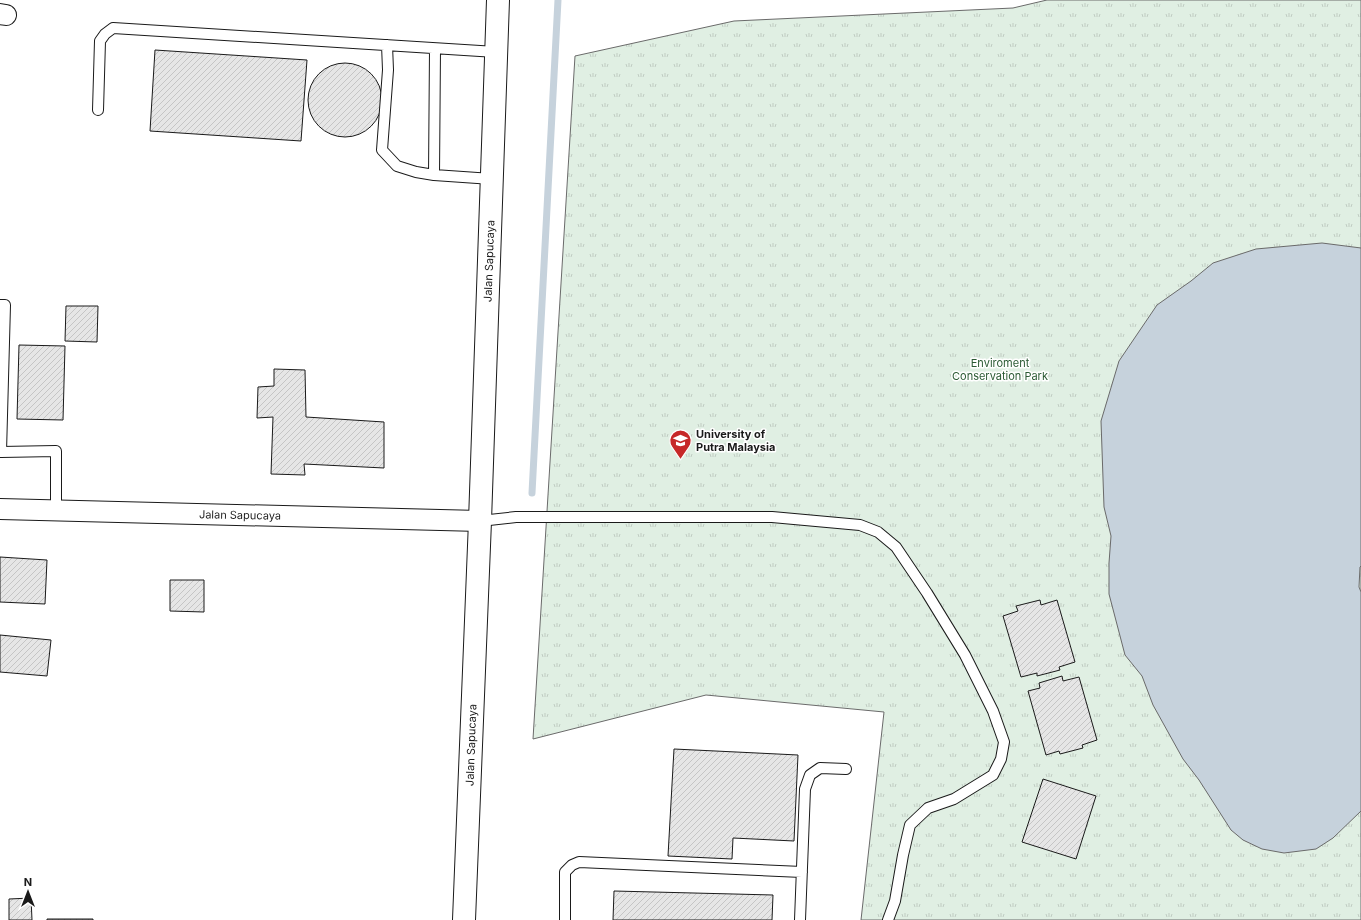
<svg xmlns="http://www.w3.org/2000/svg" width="1361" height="920" font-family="Inter,sans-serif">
  <defs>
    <pattern id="grass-tufts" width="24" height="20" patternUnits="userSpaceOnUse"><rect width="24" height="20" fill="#e0efe3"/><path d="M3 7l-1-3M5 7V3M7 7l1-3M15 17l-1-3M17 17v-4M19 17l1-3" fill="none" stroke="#c0ccc2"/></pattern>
    <pattern id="building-hatch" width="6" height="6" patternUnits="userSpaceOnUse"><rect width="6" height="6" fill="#e6e6e6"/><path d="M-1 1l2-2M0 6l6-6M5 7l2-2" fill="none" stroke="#c5c5c5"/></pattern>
  </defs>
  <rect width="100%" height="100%" fill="#fff"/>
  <path fill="url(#grass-tufts)" stroke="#6a6a6a" d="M1047,0H1361V920H861L884,712L706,695L533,739L575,56L734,21L1013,8Z"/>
  <path fill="#c6d2dc" stroke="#6a6a6a" d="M1322,243L1361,248V566L1360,567L1359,587L1361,592V811L1333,838L1316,849L1284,853L1262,849L1243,840L1231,830L1199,780L1183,759L1153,705L1142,676L1125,655L1109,594V563L1111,536L1104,507L1101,421L1119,361L1157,305L1191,281L1213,263L1256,249Z"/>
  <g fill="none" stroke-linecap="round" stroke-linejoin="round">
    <path stroke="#c6d2dc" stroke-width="7" d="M532,493L558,0"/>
  </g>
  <path fill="url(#building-hatch)" stroke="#1a1a1a" d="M155,50L307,60L301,141L150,131Z
    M308 100a37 37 0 1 1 74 0a37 37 0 1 1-74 0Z
    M66,306H98L97,342L65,341Z
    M19,345L65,346L63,420L17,419Z
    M274,369L305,370L306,417L384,422V468L304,464L305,475L271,474L273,417L257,418L258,387L274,386Z
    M0,557L47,560L45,604L0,602Z
    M170,580H204V612L170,611Z
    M1040,600L1041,605L1057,600L1075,662L1059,667L1060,670L1037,676V673L1021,677L1003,616L1018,611L1016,606Z
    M0,635L51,640L47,676L0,672Z
    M1062,676L1063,681L1079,677L1097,740L1082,745L1083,748L1060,754L1059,751L1046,755L1028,691L1040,688L1039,683Z
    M674,749L798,755L794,841L733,838L732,859L668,856Z
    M1043,779L1096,796L1076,859L1022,842Z
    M614,891L773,895L772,920H613Z
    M31,898L32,920H9V899Z
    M47,919H93V920H47Z"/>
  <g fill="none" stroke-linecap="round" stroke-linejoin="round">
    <defs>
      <path id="lane" d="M387,45L388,70L382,150L397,166L416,172L434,175L492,179
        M98,110L100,41L105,34L113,28L496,52
        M434,175L435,49
        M0,305H5L1,452H0
        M1,452L56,451V510
        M480,521L516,517H772L860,525L878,532L896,547L927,593L965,655L993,711L1004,742L1001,759L993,775L954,799L928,808L910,825L903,855L895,901L888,920
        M565,920V872L572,865L579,862L802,872
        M800,920L805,789L810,775L820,768L846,769"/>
      <path id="street" d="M0,14L6,15
        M0,509L480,521"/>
      <path id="secondary" d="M464,920L480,521L498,0"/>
    </defs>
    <use href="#lane" stroke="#1a1a1a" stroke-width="12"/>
    <use href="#street" stroke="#1a1a1a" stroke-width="22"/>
    <use href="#secondary" stroke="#1a1a1a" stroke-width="24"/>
    <use href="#lane" stroke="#fff" stroke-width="10"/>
    <use href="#street" stroke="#fff" stroke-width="20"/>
    <use href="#secondary" stroke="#fff" stroke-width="22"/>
  </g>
  <defs>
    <symbol id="university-pin" viewBox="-11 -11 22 30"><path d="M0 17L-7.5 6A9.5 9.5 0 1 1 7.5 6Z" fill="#c62828" stroke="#fff"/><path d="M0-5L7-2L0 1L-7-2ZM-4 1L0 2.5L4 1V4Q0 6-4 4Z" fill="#fff"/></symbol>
  </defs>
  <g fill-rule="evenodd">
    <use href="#university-pin" x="668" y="428" width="25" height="34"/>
  </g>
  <g text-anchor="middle" stroke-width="3" stroke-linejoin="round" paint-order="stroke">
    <g font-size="11" fill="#1a1a1a" stroke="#fff">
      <text transform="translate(489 261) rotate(-88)" y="4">Jalan Sapucaya</text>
      <text transform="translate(240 515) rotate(1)" y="4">Jalan Sapucaya</text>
      <text transform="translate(471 745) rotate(-88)" y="4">Jalan Sapucaya</text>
    </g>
    <g font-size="11" fill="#2b5a34" stroke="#fff">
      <text x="1000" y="367">Enviroment<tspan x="1000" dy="13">Conservation Park</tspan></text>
    </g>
    <g font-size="11" font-weight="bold" fill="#1a1a1a" stroke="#fff" text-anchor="start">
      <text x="696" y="438">University of<tspan x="696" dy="13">Putra Malaysia</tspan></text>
    </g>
  </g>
  <g transform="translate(28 892)" stroke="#ffffff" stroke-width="3" paint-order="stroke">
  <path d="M0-3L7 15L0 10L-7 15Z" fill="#1a1a1a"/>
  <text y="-6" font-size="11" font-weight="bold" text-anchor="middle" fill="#1a1a1a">N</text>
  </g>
</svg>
